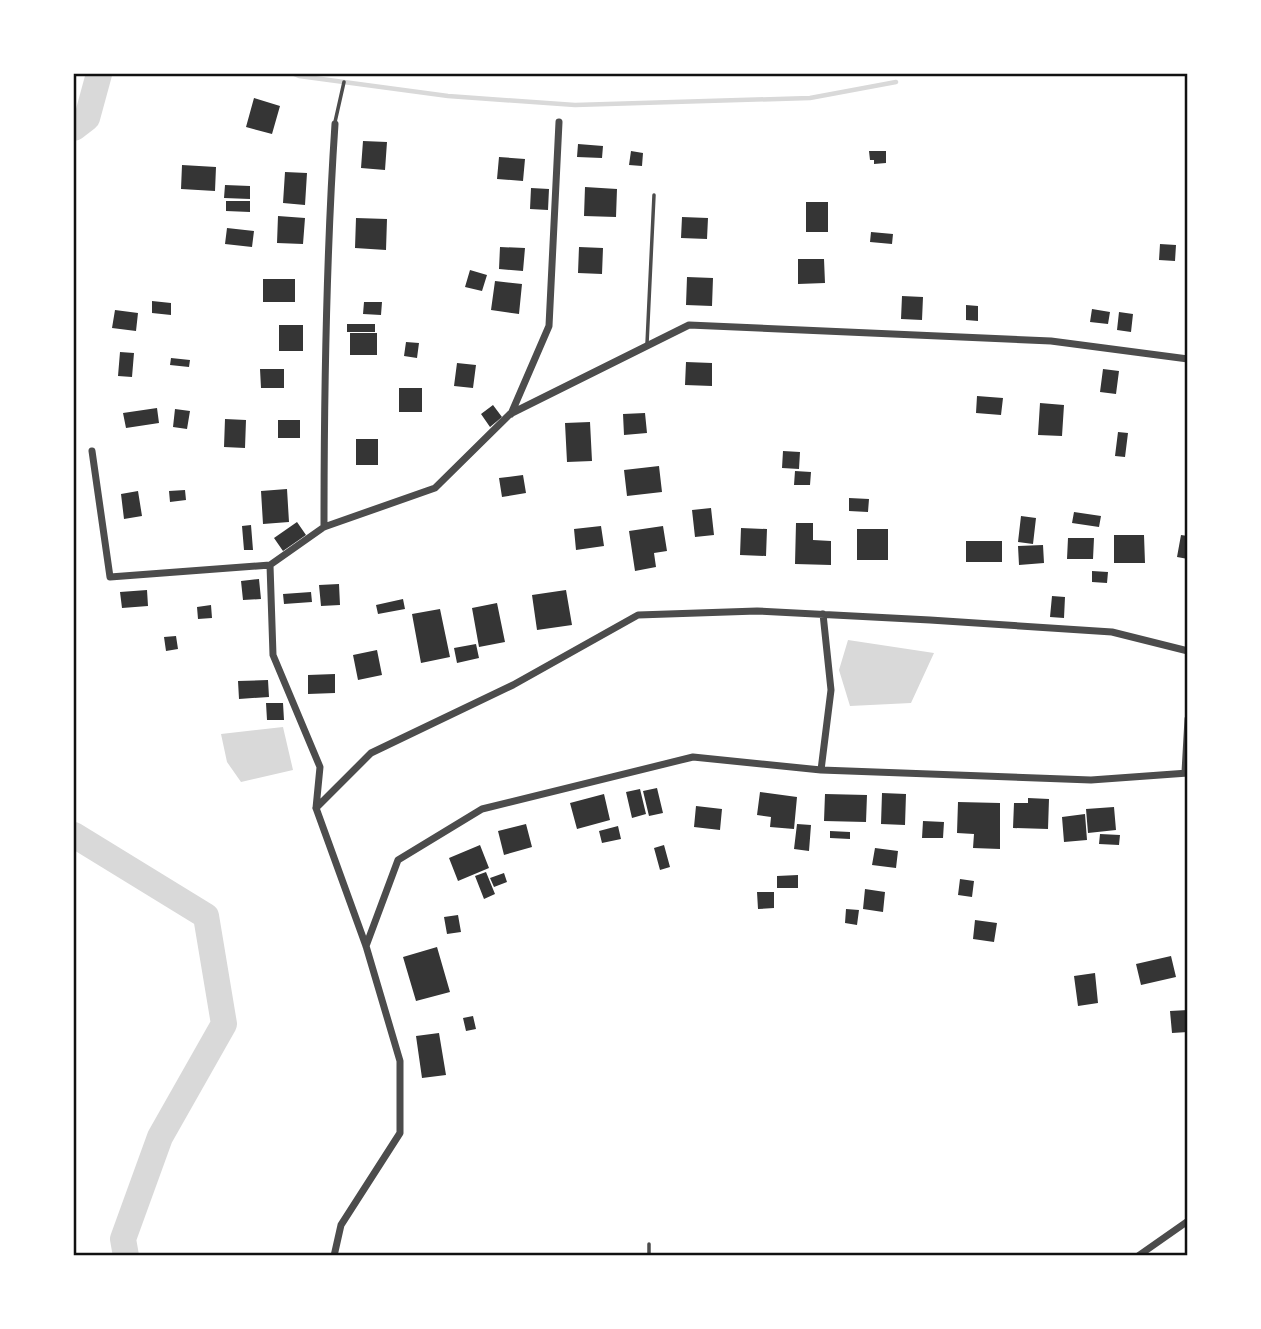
<svg xmlns="http://www.w3.org/2000/svg" width="1261" height="1329" font-family="'Fira Sans',sans-serif">
  <rect width="100%" height="100%" fill="#fff"/>
  <path fill="#d9d9d9" d="M848,640L934,653L911,703L850,706L839,670Z
    M283,727L293,770L241,782L227,762L221,734Z"/>
  <g fill="none" stroke-linecap="round" stroke-linejoin="round">
    <path stroke="#d9d9d9" stroke-width="4.5" d="M294,74L299,76L448,96L575,105L810,98L896,82"/>
    <path stroke="#d9d9d9" stroke-width="26" d="M74,128L87,118L99,74
      M74,835L206,916L224,1024L160,1137L123,1239L126,1256"/>
  </g>
  <path fill="#353535" d="M254,98L280,106L272,134L246,127Z
    M363,141L387,142L385,170L361,168Z
    M578,144L603,146L602,158L577,157Z
    M631,151L643,153L642,166L629,165Z
    M869,151H886V163L874,164V160H870Z
    M499,157L525,159L523,181L497,179Z
    M182,165L216,167L215,191L181,189Z
    M285,172L307,173L305,205L283,203Z
    M225,185L250,186V199L224,198Z
    M585,187L617,189L616,217L584,216Z
    M531,188L549,189L548,210L530,209Z
    M226,201H250V212L226,211Z
    M806,202H828V232H806Z
    M278,216L305,218L303,244L277,243Z
    M682,217L708,218L707,239L681,238Z
    M356,218L387,219L386,250L355,248Z
    M227,228L254,231L252,247L225,244Z
    M871,232L893,234L892,244L870,242Z
    M1160,244L1176,245L1175,261L1159,260Z
    M500,247L525,248L523,271L499,269Z
    M579,247L603,248L602,274L578,273Z
    M798,259H824L825,283L798,284Z
    M470,270L487,275L482,291L465,287Z
    M687,277L713,278L712,306L686,305Z
    M263,279H295V302H263Z
    M495,281L522,284L519,314L491,310Z
    M902,296L923,297L922,320L901,319Z
    M152,301L171,303V315L152,313Z
    M364,302H382L381,315L363,314Z
    M966,305L978,306V321L966,320Z
    M1092,309L1110,312L1108,324L1090,322Z
    M115,310L138,313L136,331L112,328Z
    M1119,312L1133,314L1131,332L1117,330Z
    M347,324H375V332H347Z
    M279,325H303V351H279Z
    M350,333H377V355H350Z
    M406,342L419,343L417,358L404,356Z
    M120,352L134,353L132,377L118,376Z
    M171,358L190,360L189,367L170,365Z
    M686,362L712,363V386L685,385Z
    M457,363L476,365L473,388L454,386Z
    M260,369H284V388H261Z
    M1103,369L1119,371L1116,394L1100,392Z
    M399,388H422V412H399Z
    M977,396L1003,398L1001,415L976,413Z
    M1040,403L1064,405L1062,436L1038,435Z
    M493,405L502,417L490,427L481,414Z
    M157,408L159,423L126,428L123,413Z
    M175,409L190,411L187,429L173,427Z
    M645,413L647,433L624,435L623,414Z
    M225,419L246,420L245,448L224,447Z
    M278,420H300V438H278Z
    M590,422L592,461L567,462L565,423Z
    M1118,432L1128,433L1125,457L1115,456Z
    M356,439H378V465H356Z
    M783,451L800,452L799,469L782,468Z
    M659,466L662,492L627,496L624,470Z
    M795,471L811,472L810,485H794Z
    M523,475L526,493L502,497L499,478Z
    M287,489L289,522L263,524L261,491Z
    M185,490L186,500L170,502L169,491Z
    M138,491L142,516L124,519L121,494Z
    M849,498L869,499L868,512L849,511Z
    M711,508L714,535L695,537L692,510Z
    M1074,512L1101,516L1099,527L1072,523Z
    M1021,516L1036,518L1033,544L1018,542Z
    M297,522L306,535L283,551L274,538Z
    M796,523H813V540L831,541V565L795,564Z
    M251,525L253,550H244L242,526Z
    M601,526L604,546L576,550L574,529Z
    M663,526L667,551L654,553L656,567L635,571L629,531Z
    M741,528L767,529L766,556L740,555Z
    M857,529H888V560H857Z
    M1114,535H1144L1145,563H1114Z
    M1181,535L1188,536V559L1177,557Z
    M1068,538H1094L1093,559H1067Z
    M966,541H1002V562H966Z
    M1043,545L1044,563L1019,565L1018,546Z
    M1092,571L1108,572L1107,583L1092,582Z
    M259,579L261,599L243,600L241,581Z
    M339,584L340,605L321,606L319,585Z
    M147,590L148,606L122,608L120,592Z
    M566,590L572,625L537,630L532,595Z
    M311,592L312,602L284,604L283,594Z
    M1052,596L1065,597L1064,618L1050,617Z
    M403,599L405,609L378,614L376,605Z
    M497,603L505,642L479,647L472,608Z
    M211,605L212,618L198,619L197,607Z
    M440,609L450,657L421,663L412,614Z
    M176,636L178,649L166,651L164,637Z
    M476,644L479,658L457,663L454,648Z
    M377,650L382,675L358,680L353,655Z
    M335,674V693L308,694V675Z
    M268,680L269,697L239,699L238,681Z
    M266,703H283L284,720H267Z
    M657,788L663,813L649,816L643,791Z
    M640,789L646,814L632,818L626,792Z
    M760,792L797,797L794,829L770,827L771,817L757,815Z
    M882,793L906,794L905,825L881,824Z
    M604,794L610,820L577,829L570,803Z
    M825,794L867,795L866,822L824,821Z
    M1028,798L1049,799L1048,829L1013,828L1014,803H1028Z
    M958,802L1000,803V849L973,848L974,834L957,833Z
    M696,806L722,809L720,830L694,827Z
    M1114,807L1116,830L1088,833L1086,809Z
    M1085,814L1087,840L1064,842L1062,817Z
    M923,821L944,822L943,838H922Z
    M526,824L532,847L504,855L498,831Z
    M797,824L811,825L809,851L794,849Z
    M618,826L621,839L602,843L599,831Z
    M830,831L850,832V839L830,838Z
    M1100,834L1120,835L1119,845L1099,844Z
    M480,845L489,868L458,881L449,858Z
    M664,845L670,867L660,870L654,848Z
    M875,848L898,851L896,868L872,865Z
    M486,872L495,894L484,899L475,876Z
    M504,873L507,882L494,887L490,878Z
    M798,875V888H777V876Z
    M960,879L974,881L972,897L958,895Z
    M865,889L885,892L883,912L863,909Z
    M757,892H774V908L758,909Z
    M846,909L859,910L857,925L845,923Z
    M458,915L461,932L447,934L444,917Z
    M975,920L997,923L994,942L973,939Z
    M437,947L450,992L416,1001L403,957Z
    M1171,956L1176,977L1141,985L1136,964Z
    M1095,973L1098,1003L1078,1006L1074,976Z
    M1188,1010V1032L1172,1033L1170,1011Z
    M473,1016L476,1029L466,1031L463,1018Z
    M439,1033L446,1075L422,1078L416,1036Z"/>
  <g fill="none" stroke-linecap="round" stroke-linejoin="round">
    <path stroke="#4c4c4c" stroke-width="3.5" d="M335,122L344,82
      M647,344L654,195
      M649,1244V1256"/>
    <path stroke="#4c4c4c" stroke-width="7" d="M511,414L549,326L559,122
      M92,451L110,577L270,565L324,527L435,488L510,414L689,325L1051,341L1188,359
      M324,527C324,392 326,258 335,124
      M270,565L273,655L320,767L316,808L366,946L400,1061V1133L341,1225L334,1256
      M821,770L831,690L823,614
      M1185,772L1188,719
      M316,808L371,753L513,685L638,615L757,611L930,620L1112,632L1188,651
      M366,946L398,860L482,809L693,757L821,770L1091,780L1188,773
      M1138,1256L1188,1221"/>
  </g>
  <rect width="1261" height="1329" fill="none" stroke="#ffffff" stroke-width="150"/>
  <rect x="75" y="75" width="1111" height="1179" fill="none" stroke="#111" stroke-width="2.5"/>
</svg>
